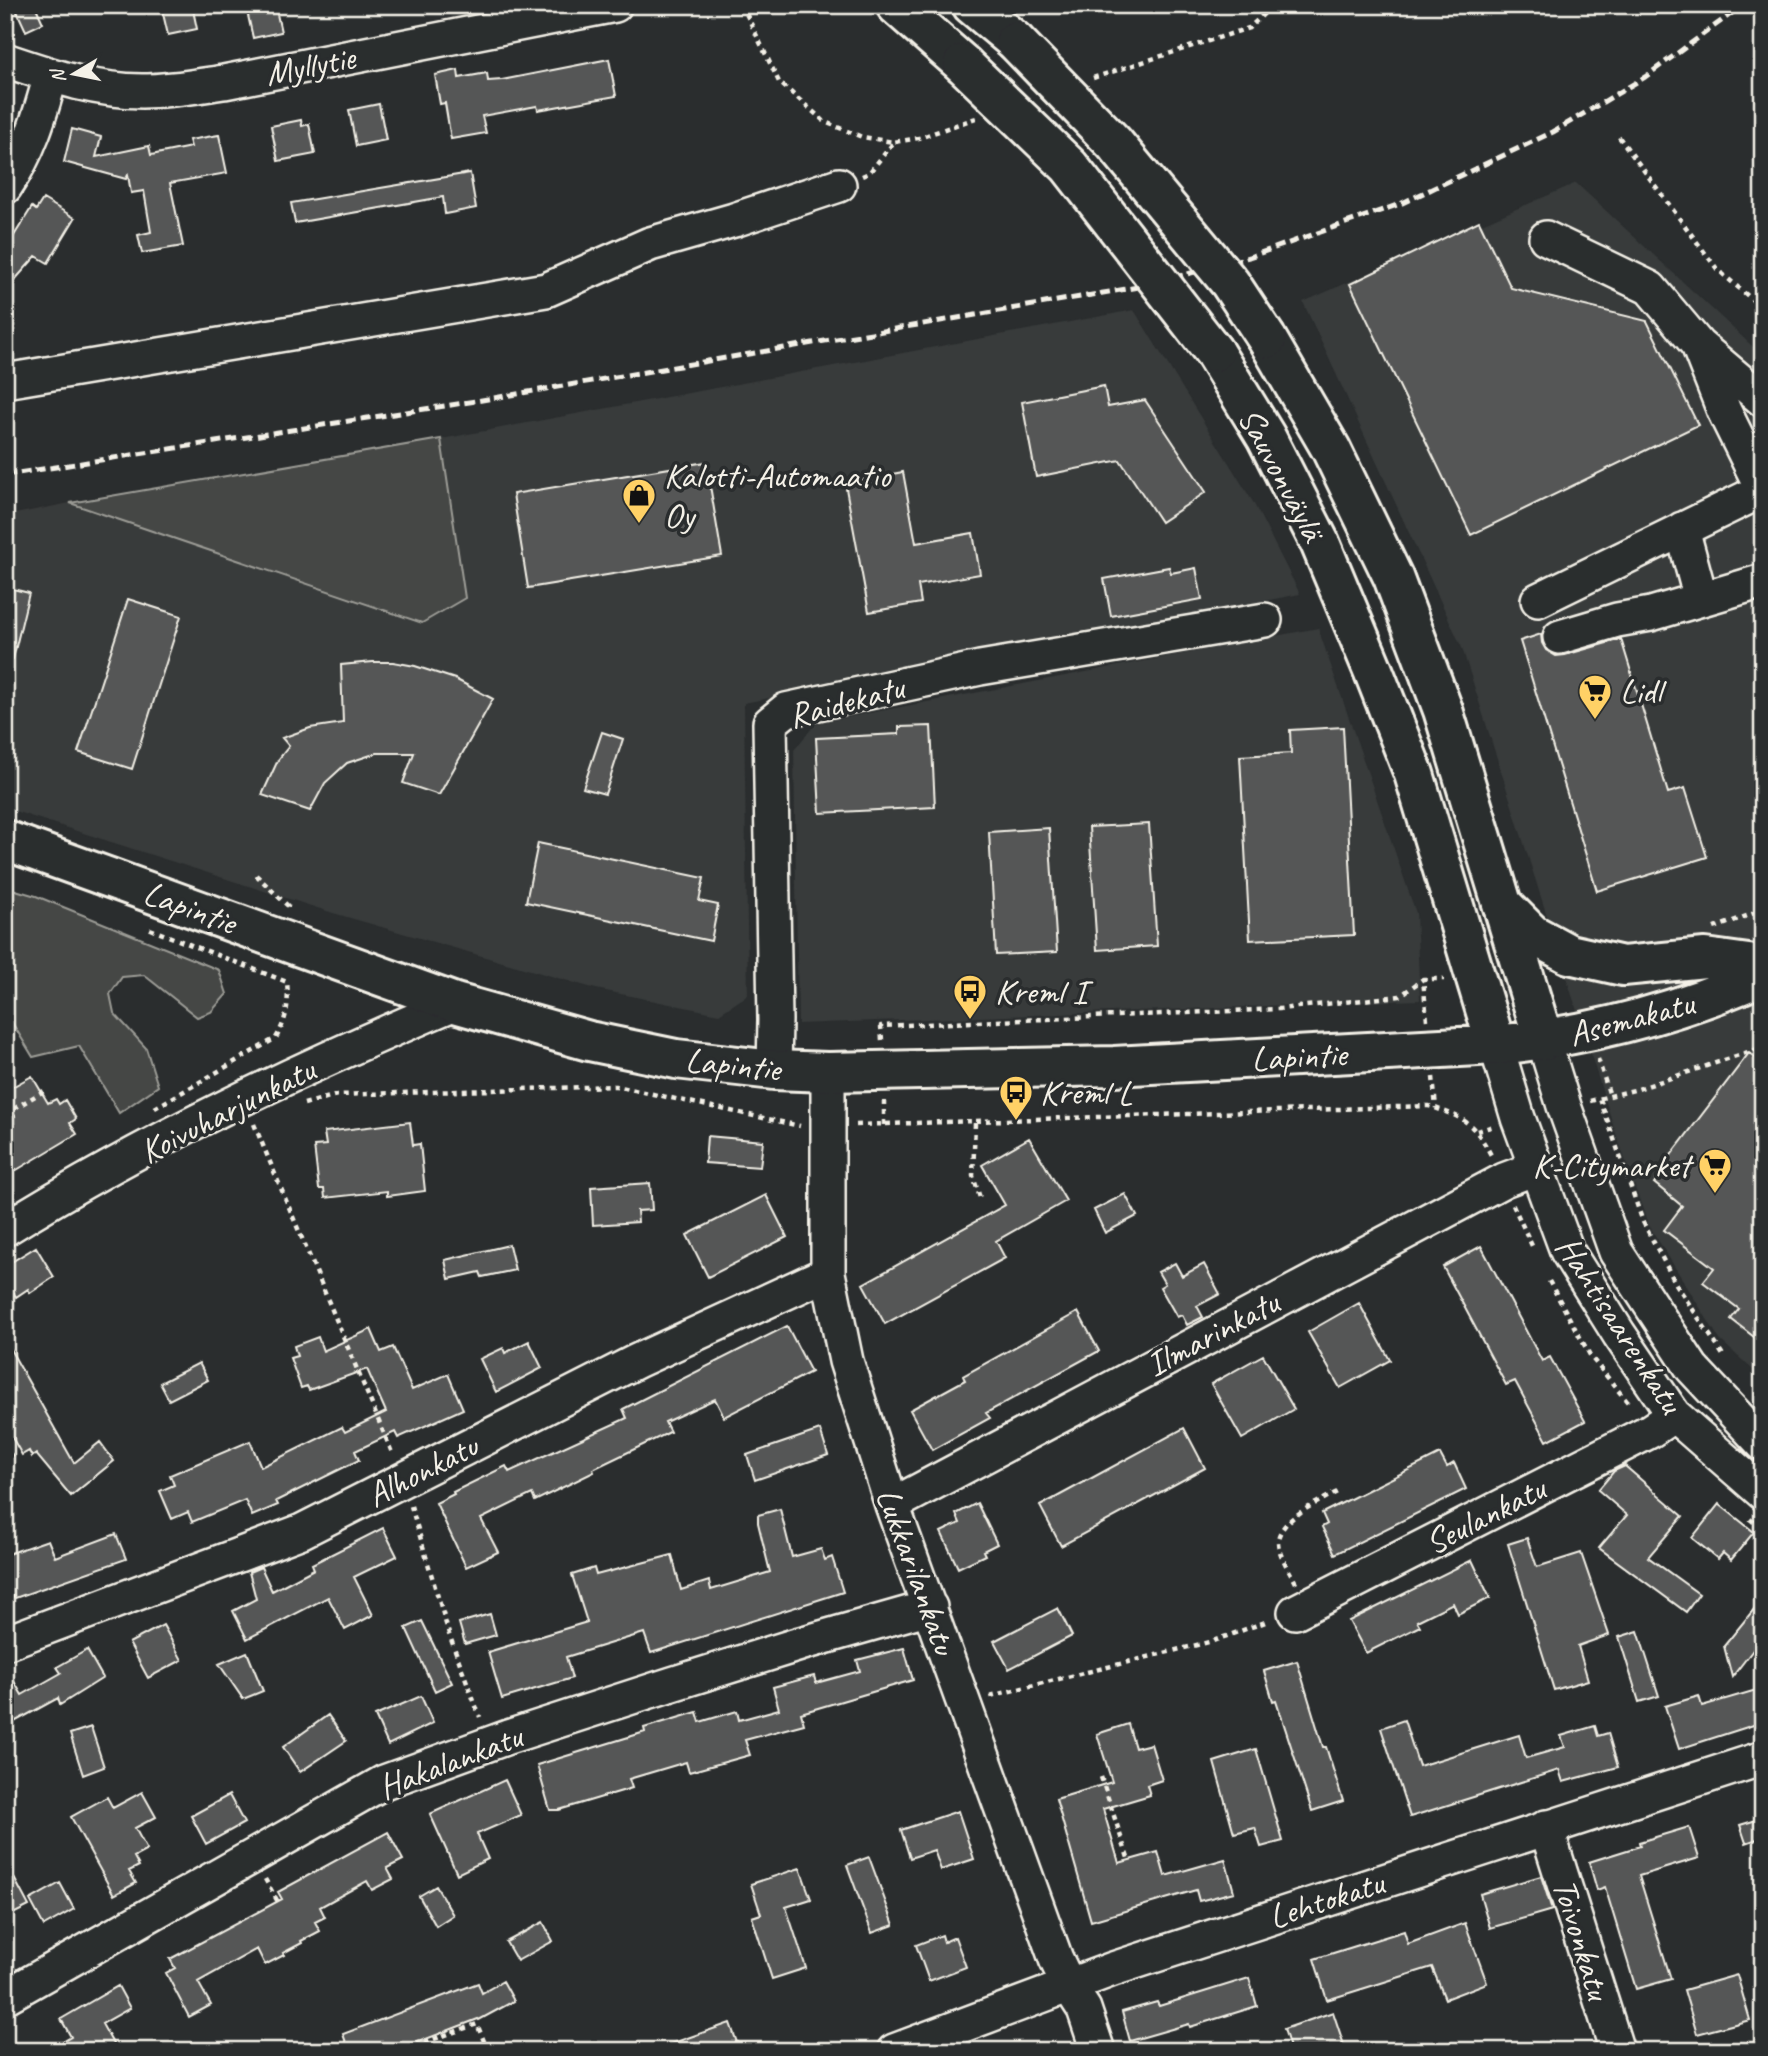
<svg xmlns="http://www.w3.org/2000/svg" width="1768" height="2056" font-family="Caveat,sans-serif">
  <rect width="100%" height="100%" fill="#2a2d2e"/>
  <filter id="ink" filterUnits="userSpaceOnUse"><feTurbulence type="fractalNoise" baseFrequency=".0143" numOctaves="2"/><feDisplacementMap in="SourceGraphic" scale="14" xChannelSelector="R" yChannelSelector="G"/><feConvolveMatrix kernelMatrix="1 2 1 2 8 2 1 2 1" color-interpolation-filters="sRGB"/></filter>
  <g filter="url(#ink)">
    <path fill="#373a3a" d="M1576,183L1763,356V1379L1720,1340L1648,1224L1616,1134L1462,648L1303,302Z
      M1134,310L1253,502L1300,594L744,703L748,995L719,1014L596,989L333,913L5,808V516L70,503L422,623L465,598L441,439Z
      M1318,628L1416,913L1420,1000L798,1024L794,750L816,723Z"/>
    <path fill="#444645" stroke="#9c9c96" stroke-width="2" d="M441,439L465,598L422,623L70,503Z
      M5,887L36,896L219,970L227,994L211,1012L197,1017L144,975L122,977L110,994L114,1013L146,1048L158,1086L119,1113L79,1046L33,1057L5,1011Z"/>
    <path fill="#555756" stroke="#f4f1e8" stroke-width="2" d="M14,5H35L43,23L26,31Z
      M161,5H192L197,29L168,35Z
      M253,5H275L281,32L253,38L247,11L254,9Z
      M609,59L616,96L538,110L537,106L482,116L486,133L451,139L445,103L440,104L435,75L458,70L459,78L487,73L488,81L502,80Z
      M379,104L386,140L356,146L349,110Z
      M301,120L302,126L309,124L315,154L278,161L271,126Z
      M72,129L101,137L96,157L149,146L151,155L191,147L189,140L219,135L227,173L170,183L183,246L142,253L138,235L151,232L144,191L131,193L128,175L126,179L64,162Z
      M470,173L476,208L445,214L443,197L295,223L291,203Z
      M43,199L75,218L48,263L36,256L5,291V250L32,207L36,210Z
      M1479,221L1511,288L1647,321L1698,425L1471,535L1350,284Z
      M1104,386L1108,407L1145,400L1206,492L1161,522L1120,460L1036,477L1022,402Z
      M706,462L722,556L528,588L513,494Z
      M903,472L916,543L973,533L980,574L918,585L921,603L869,612L845,483Z
      M1169,567L1171,573L1196,568L1202,599L1111,616L1104,579Z
      M5,587L29,593L13,659L5,658Z
      M128,599L181,616L132,769L78,752Z
      M1541,634L1542,643L1546,650L1556,656L1565,655L1621,639L1668,793L1685,788L1707,857L1597,891L1520,641Z
      M373,662H393L415,666L455,679L493,699L439,795L403,783L414,753H377L347,763L325,783L310,811L262,795L278,760L289,746L282,738L310,728L343,723L341,665Z
      M931,726L935,807L820,813L816,738L899,734V727Z
      M1343,727L1354,935L1250,940L1240,756L1291,753L1290,730Z
      M602,732L623,739L605,794L583,788Z
      M1149,824L1157,946L1097,950L1089,827Z
      M1049,828L1057,952L996,955L989,832Z
      M538,843L704,878L699,901L718,905L711,941L526,902Z
      M1749,1053L1763,1063V1344L1731,1319L1739,1309L1703,1282L1714,1268L1664,1230L1682,1206L1654,1183L1662,1173L1659,1171Z
      M32,1076L48,1103L56,1099L59,1104L65,1100L76,1119L70,1123L77,1134L15,1171L5,1155V1121L15,1116L5,1099V1091Z
      M410,1122L413,1145L420,1144L425,1191L387,1196V1191L325,1198L324,1189H319L314,1146L326,1145L324,1132Z
      M707,1136L763,1141L760,1167L705,1163Z
      M1029,1138L1066,1201L996,1241L1005,1258L885,1324L863,1284L1005,1205L982,1165Z
      M650,1183L652,1210L637,1211L638,1222L593,1225L591,1187Z
      M1125,1194L1137,1216L1105,1233L1094,1210Z
      M766,1195L787,1237L708,1277L687,1235Z
      M509,1245L515,1270L482,1277L480,1272L449,1279L445,1260Z
      M1481,1246L1542,1361L1550,1357L1585,1421L1547,1441L1515,1381L1506,1385L1443,1267Z
      M36,1247L54,1277L30,1293L28,1289L16,1297L5,1278V1266Z
      M1175,1263L1182,1276L1204,1264L1220,1294L1197,1306L1203,1317L1187,1325L1182,1315L1177,1317L1160,1287L1165,1284L1158,1272Z
      M1359,1303L1390,1360L1340,1388L1308,1332Z
      M1078,1312L1099,1351L986,1413L990,1418L932,1450L910,1410L965,1380L963,1376Z
      M787,1326L811,1372L724,1417L715,1399L665,1422L670,1432L593,1469L594,1472L535,1501L532,1494L481,1519L498,1552L466,1567L436,1503L454,1494L453,1492L506,1466L509,1472L627,1418L623,1409Z
      M371,1329L381,1352L393,1347L412,1390L448,1374L463,1409L398,1438L395,1432L355,1451L359,1460L276,1501L278,1505L252,1516L245,1500L192,1522L188,1512L172,1519L160,1491L174,1485L170,1475L250,1441L261,1467L342,1427L345,1432L386,1412L367,1369L309,1390L307,1386L301,1388L290,1358L297,1356L294,1346L318,1337L323,1351Z
      M5,1340L74,1463L100,1442L114,1461L71,1496L36,1454L32,1457L29,1451L22,1455L5,1425Z
      M529,1341L542,1368L496,1392L480,1359L503,1348L505,1353Z
      M1263,1355L1294,1409L1242,1439L1211,1384Z
      M199,1363L208,1380L169,1400L160,1383Z
      M1184,1428L1205,1468L1061,1546L1040,1506Z
      M820,1430L828,1455L755,1480L747,1455Z
      M1440,1454L1447,1467L1454,1463L1466,1489L1335,1554L1322,1527L1327,1524L1322,1513Z
      M1625,1466L1683,1516L1648,1557L1699,1594L1686,1612L1599,1548L1627,1515L1598,1490L1614,1471Z
      M977,1503L997,1544L983,1551L985,1555L958,1568L941,1532L960,1523L956,1514Z
      M1719,1504L1754,1532L1731,1560L1723,1553L1718,1559L1692,1538Z
      M780,1509L792,1557L821,1549L825,1560L832,1557L843,1592L651,1653L644,1633L566,1657L572,1678L502,1699L488,1652L587,1622L572,1575L594,1568L596,1575L672,1555L681,1590L709,1581L711,1590L770,1572L758,1523V1515Z
      M383,1528L397,1556L354,1577L373,1615L345,1630L328,1597L247,1639L233,1611L256,1599L249,1572L261,1567L272,1591L314,1569L312,1564Z
      M116,1534L126,1559L15,1598L14,1596L5,1600V1555L48,1540L55,1557Z
      M1527,1538L1537,1567L1581,1553L1609,1635L1578,1646L1588,1680L1554,1690L1508,1544Z
      M1472,1560L1490,1598L1458,1614L1453,1603L1417,1621L1420,1626L1366,1653L1349,1621Z
      M1763,1598V1637L1732,1677L1724,1646Z
      M1058,1608L1072,1636L1009,1669L994,1641Z
      M490,1614L496,1635L465,1644L459,1623Z
      M422,1621L452,1683L435,1691L406,1628Z
      M163,1625L182,1660L148,1678L129,1643Z
      M1638,1631L1659,1696L1639,1702L1619,1637Z
      M904,1648L913,1680L801,1713L804,1724L745,1740L750,1755L689,1772L686,1762L629,1779L632,1788L559,1810H550L537,1765L645,1732L644,1728L697,1712L700,1722L737,1711L739,1720L779,1709L773,1687L814,1676L816,1683L860,1671L857,1660Z
      M87,1650L103,1678L60,1705L58,1698L5,1727V1666L22,1695L61,1673L57,1667Z
      M247,1652L263,1691L243,1699L219,1664Z
      M1297,1661L1323,1747H1326L1343,1801L1312,1811L1276,1700L1273,1701L1264,1671Z
      M1763,1688V1722L1679,1749L1665,1706L1699,1696L1702,1706Z
      M421,1696L433,1723L388,1745L375,1716Z
      M328,1715L346,1741L300,1772L283,1747Z
      M1404,1720L1419,1766L1519,1735L1526,1758L1565,1747L1561,1736L1595,1726L1598,1736L1608,1733L1618,1767L1563,1782L1559,1770L1410,1817L1381,1728Z
      M1128,1724L1135,1748L1151,1744L1162,1780L1147,1785L1150,1795L1103,1809L1119,1863L1158,1852L1165,1876L1225,1859L1234,1892L1199,1901L1196,1890L1091,1921L1056,1799L1112,1782L1097,1734Z
      M91,1727L104,1767L83,1775L70,1734Z
      M1256,1749L1283,1841L1261,1847L1255,1828L1234,1833L1214,1762Z
      M505,1780L521,1815L477,1834L488,1859L457,1874L430,1814Z
      M142,1792L156,1817L135,1828L147,1850L134,1857L139,1866L129,1871L136,1883L114,1895L71,1817L107,1797L113,1808Z
      M229,1795L244,1823L206,1844L191,1816Z
      M958,1811L974,1859L941,1870L934,1850L910,1858L901,1830Z
      M1763,1818V1837L1746,1843L1740,1825Z
      M1689,1827L1699,1858L1639,1876L1671,1979L1636,1989L1605,1887L1597,1890L1589,1862L1640,1846L1639,1842Z
      M388,1832L403,1860L387,1868L393,1879L372,1890L367,1881L320,1907L325,1917L315,1922L320,1931L301,1941L302,1943L283,1953L284,1955L265,1965L257,1949L198,1982L211,2005L189,2017L166,1973L175,1968L170,1959L282,1899L278,1892Z
      M869,1857L894,1925L872,1933L847,1865Z
      M5,1861L29,1906L5,1918Z
      M800,1868L811,1899L786,1907L806,1968L772,1979L752,1917L761,1914L751,1884Z
      M1541,1876L1552,1910L1490,1928L1480,1894Z
      M60,1883L74,1909L44,1926L30,1900Z
      M436,1886L453,1915L436,1926L419,1896Z
      M543,1922L553,1941L517,1961L506,1942Z
      M1465,1923L1487,1983L1445,1999L1432,1967L1327,2000L1314,1959L1404,1931L1408,1944Z
      M942,1935L944,1942L955,1937L966,1967L929,1981L916,1945Z
      M1737,1975L1750,2020L1697,2034L1684,1990Z
      M1249,1978L1257,2006L1190,2027L1189,2024L1130,2041L1122,2012L1157,2002L1159,2006Z
      M503,1981L514,2001L479,2020L478,2019L418,2042L422,2051H349L343,2034L478,1983L482,1993Z
      M118,1986L130,2008L102,2024L117,2051H47L71,2037L61,2019Z
      M1333,2012L1346,2051H1291L1284,2029Z
      M730,2023L740,2051H659V2048Z"/>
    <g fill="none" stroke-linecap="round" stroke-linejoin="round">
      <defs>
        <path id="minor" d="M5,60C50,75 94,91 142,91C170,91 197,86 224,82L615,5
          M5,187C29,152 40,116 51,75
          M1546,238L1650,288L1698,345
          M5,381L546,290L650,244L734,220L839,185
          M1763,490L1724,411L1698,345L1763,400
          M1682,529L1701,599
          M1538,600L1763,490
          M1560,637L1617,620L1651,614L1763,581
          M1544,1041L1564,1106L1616,1252L1692,1368L1763,1444
          M1496,1045L1518,1118L1567,1251L1619,1334L1674,1415L1763,1493
          M774,1070L775,1020L770,723L786,710L980,668L1265,620
          M828,1072V1273L846,1361L892,1505L1056,1959L1069,1986L1084,2009L1098,2051
          M5,1229C147,1140 301,1068 455,1003
          M892,1505L1504,1180L1536,1168
          M1295,1612L1650,1431L1674,1415
          M5,1643L302,1531L637,1361L828,1273
          M1546,1827L1617,2051
          M5,1997L384,1782L508,1737L672,1684L800,1644L930,1607
          M894,2051L1113,1969L1763,1758"/>
        <path id="major" d="M896,5L963,64
          M972,5L1015,41
          M1267,339L1331,449L1393,577L1443,710L1544,1041
          M1214,352L1266,437L1320,543L1373,670L1414,774L1496,1045
          M5,840L455,1003L589,1041L676,1059L774,1070L828,1072L1114,1066L1496,1045C1590,1036 1676,1013 1763,975
          M1504,906L1532,934L1569,954L1623,966L1705,958L1763,966"/>
      </defs>
      <use href="#minor" stroke="#f4f1e8" stroke-width="38"/>
      <use href="#major" stroke="#f4f1e8" stroke-width="44"/>
      <path stroke="#f4f1e8" stroke-width="4.5" stroke-dasharray="5 5" stroke-linecap="butt" d="M742,5L779,82L825,122L862,137L894,142L919,138L976,118
        M1093,78L1249,28L1273,5
        M1619,137L1717,269L1763,309
        M862,176L869,173L894,142
        M256,875L288,906L286,910
        M1714,928L1763,910
        M150,929L287,982C289,1004 287,1019 276,1038L153,1109
        M1427,1020L1423,979H1444
        M882,1040L881,1026L1279,1009L1400,996L1423,979
        M1598,1059L1610,1096
        M1433,1077L1436,1108
        M1600,1099L1643,1222L1676,1284L1725,1358
        M1590,1101L1638,1089L1763,1047
        M304,1104L337,1095L616,1086L800,1126
        M5,1114L47,1089
        M975,1123L973,1176L981,1201
        M254,1124L393,1455
        M856,1125L1429,1106C1465,1118 1473,1122 1491,1155
        M884,1125V1101
        M1477,1131L1494,1126
        M1513,1205L1533,1248
        M1549,1281L1591,1357L1630,1405
        M5,1445L14,1460
        M411,1506L449,1634L480,1717
        M1750,1519L1763,1530
        M1296,1583C1290,1571 1278,1555 1278,1541C1279,1518 1323,1500 1341,1490
        M990,1696L1213,1641L1268,1621
        M1101,1777L1128,1858
        M265,1879L278,1902
        M426,2051L423,2043L477,2024L488,2051"/>
      <use href="#minor" stroke="#2a2d2e" stroke-width="33"/>
      <use href="#major" stroke="#2a2d2e" stroke-width="38"/>
      <path stroke="#f4f1e8" stroke-width="5" stroke-dasharray="10 5" stroke-linecap="butt" d="M5,475L476,401L1144,286L1249,257L1400,204L1553,132L1645,77L1743,5"/>
      <defs>
        <path id="major-bridge" d="M1015,41L1114,143L1230,283L1267,339
          M963,64L1069,166L1214,352"/>
      </defs>
      <use href="#major-bridge" stroke="#f4f1e8" stroke-width="44" stroke-linecap="butt"/>
      <use href="#major-bridge" stroke="#2a2d2e" stroke-width="38"/>
    </g>
  </g>
  <defs>
    <symbol id="shop-pin" viewBox="-11 -11 22 30"><path d="M0 17L-7.5 6A9.5 9.5 0 1 1 7.5 6Z" fill="#ffd166" stroke="#2a2d2e"/><path d="M-5-2.5h2.3a2.7 3.5 0 0 1 5.4 0H5L5.5 6h-11ZM-1.5-2.5h3a1.5 2.3 0 0 0-3 0Z" fill="#111"/></symbol>
    <symbol id="supermarket-pin" viewBox="-11 -11 22 30"><path d="M0 17L-7.5 6A9.5 9.5 0 1 1 7.5 6Z" fill="#ffd166" stroke="#2a2d2e"/><path d="M-6-5.5h2.5l.6 2H6L4.5 2H-2.5L-4.4-4H-6ZM-1.5 3.2a1.3 1.3 0 1 0 .1 0ZM3 3.2a1.3 1.3 0 1 0 .1 0Z" fill="#111"/></symbol>
    <symbol id="bus-pin" viewBox="-11 -11 22 30"><path d="M0 17L-7.5 6A9.5 9.5 0 1 1 7.5 6Z" fill="#ffd166" stroke="#2a2d2e"/><path d="M-5-6H5V4H4V6H2V4H-2V6H-4V4H-5ZM-3.5-4V0h7V-4ZM-3.5 1.2v1.5H-2V1.2ZM2 1.2v1.5H3.5V1.2Z" fill="#111"/></symbol>
  </defs>
  <g fill-rule="evenodd">
    <use href="#shop-pin" x="620" y="476" width="38" height="52"/>
    <use href="#supermarket-pin" x="1576" y="672" width="38" height="52"/>
    <use href="#bus-pin" x="951" y="972" width="38" height="52"/>
    <use href="#bus-pin" x="997" y="1073" width="38" height="52"/>
    <use href="#supermarket-pin" x="1696" y="1146" width="38" height="52"/>
  </g>
  <g text-anchor="middle" stroke-width="7" stroke-linejoin="round" paint-order="stroke">
    <g font-size="35" fill="#f4f1e8" stroke="#2a2d2e">
      <text transform="translate(310 65) rotate(-11)" y="12">Myllytie</text>
      <text transform="translate(1282 474) rotate(62)" y="12">Sauvonväylä</text>
      <text transform="translate(846 701) rotate(-15)" y="12">Raidekatu</text>
      <text transform="translate(190 907) rotate(20)" y="12">Lapintie</text>
      <text transform="translate(1631 1018) rotate(-15)" y="12">Asemakatu</text>
      <text transform="translate(1299 1056) rotate(-3)" y="12">Lapintie</text>
      <text transform="translate(733 1064) rotate(6)" y="12">Lapintie</text>
      <text transform="translate(227 1110) rotate(-27)" y="12">Koivuharjunkatu</text>
      <text transform="translate(1620 1324) rotate(57)" y="12">Hahtisaarenkatu</text>
      <text transform="translate(1212 1333) rotate(-28)" y="12">Ilmarinkatu</text>
      <text transform="translate(422 1470) rotate(-27)" y="12">Alhonkatu</text>
      <text transform="translate(1485 1515) rotate(-27)" y="12">Seulankatu</text>
      <text transform="translate(917 1571) rotate(70)" y="12">Lukkarilankatu</text>
      <text transform="translate(450 1761) rotate(-21)" y="12">Hakalankatu</text>
      <text transform="translate(1326 1899) rotate(-18)" y="12">Lehtokatu</text>
      <text transform="translate(1582 1939) rotate(73)" y="12">Toivonkatu</text>
    </g>
    <g font-size="35" fill="#f4f1e8" stroke="#2a2d2e" text-anchor="start">
      <text x="664" y="487">Kalotti-Automaatio<tspan x="664" dy="40">Oy</tspan></text>
      <text x="1620" y="703">Lidl</text>
      <text x="995" y="1003">Kreml I</text>
      <text x="1040" y="1104">Kreml L</text>
      <text x="1690" y="1177" text-anchor="end">K-Citymarket</text>
    </g>
  </g>
  <rect width="1768" height="2056" fill="none" stroke="#2a2d2e" stroke-width="28"/>
  <rect x="14" y="14" width="1740" height="2028" fill="none" stroke="#f4f1e8" stroke-width="2.5" filter="url(#ink)"/>
  <g transform="translate(74 74) rotate(260)" stroke="#2a2d2e" stroke-width="5" paint-order="stroke">
  <path d="M0-5L12 26L0 18L-12 26Z" fill="#f4f1e8"/>
  <text y="-10" font-size="19" font-weight="bold" text-anchor="middle" fill="#f4f1e8">N</text>
  </g>
</svg>
